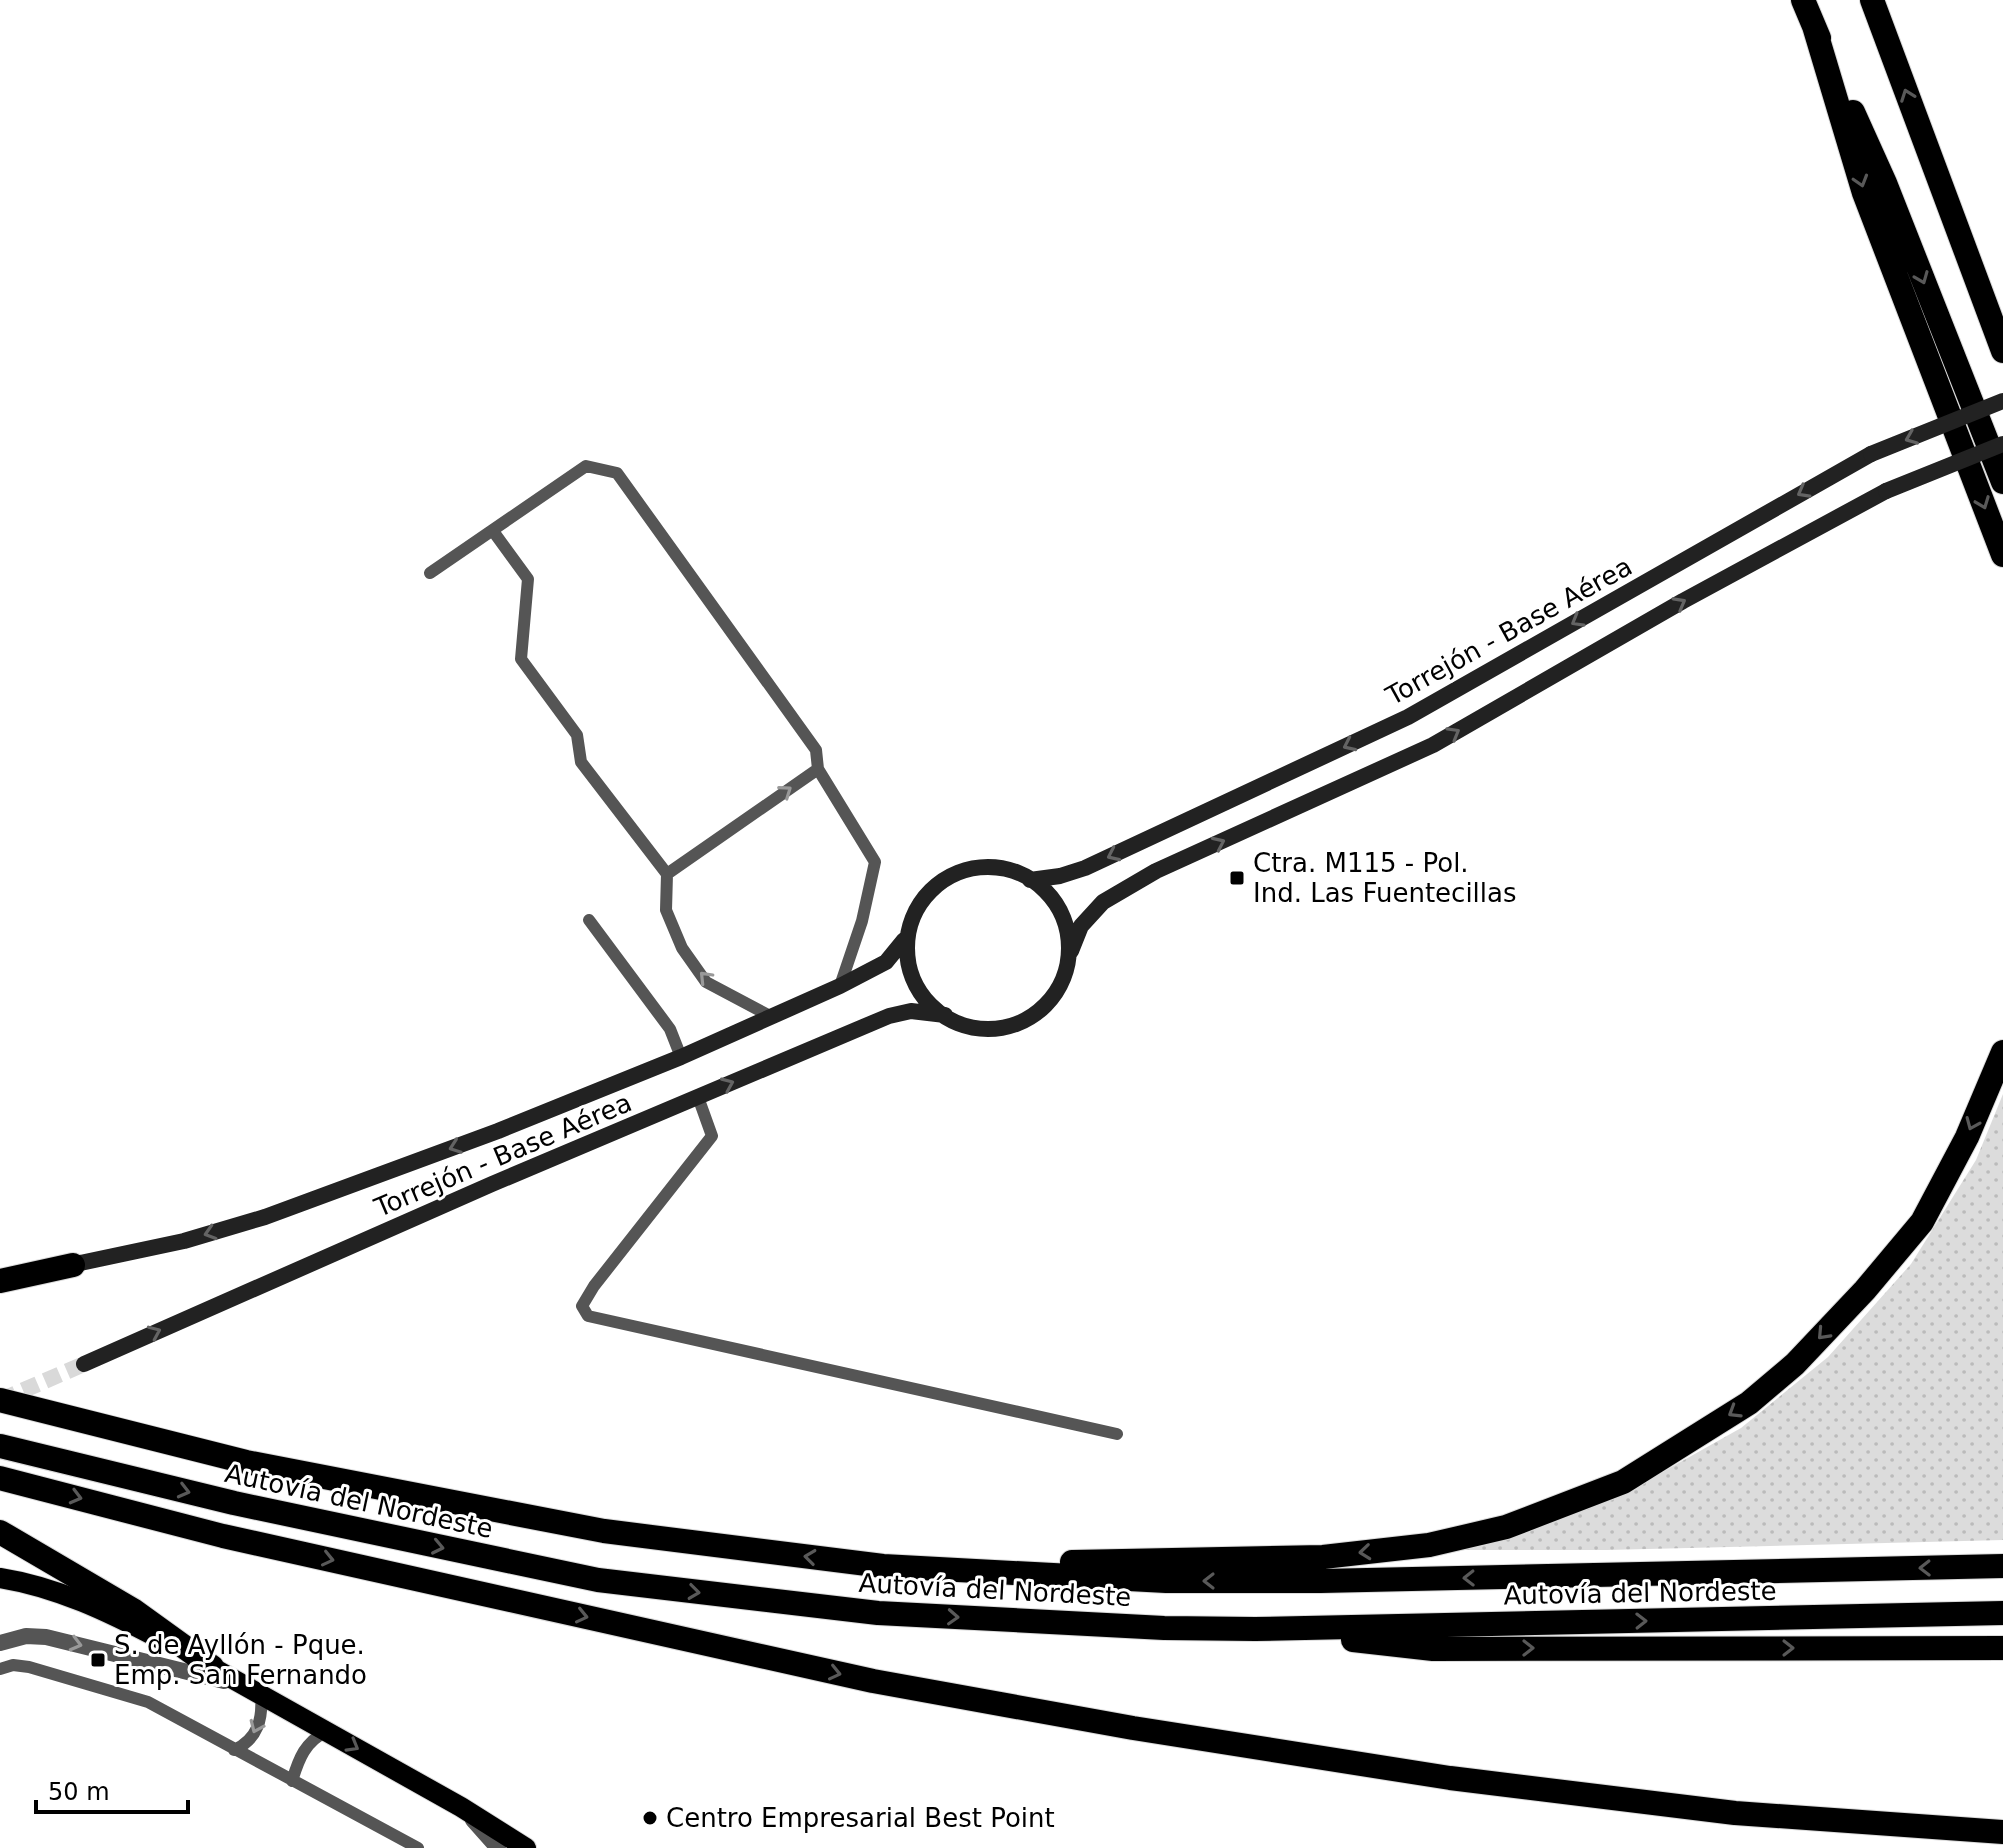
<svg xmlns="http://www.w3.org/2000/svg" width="2003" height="1848" font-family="'DejaVu Sans',sans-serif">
  <defs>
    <pattern id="grass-dots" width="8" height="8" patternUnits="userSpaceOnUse" patternTransform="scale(2)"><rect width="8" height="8" fill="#dcdcdc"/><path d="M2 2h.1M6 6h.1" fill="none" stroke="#bbb" stroke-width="1.8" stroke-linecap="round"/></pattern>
  </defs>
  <rect width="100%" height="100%" fill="#fff"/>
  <path fill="url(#grass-dots)" d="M2003,1094V1540L1607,1550H1452L1643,1483L1741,1428L1828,1357L1911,1264L1976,1160Z"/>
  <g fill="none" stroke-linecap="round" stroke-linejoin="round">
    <path stroke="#d9d9d9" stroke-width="16" stroke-dasharray="16 8" stroke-linecap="butt" d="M1,1400L84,1364"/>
    <defs>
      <path id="primary" d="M0,1578C57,1587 109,1612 160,1639
        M199,1660L461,1807L526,1848"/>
      <path id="motorway" d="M1803,0L1819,38
        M1872,0L2003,351
        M1814,26L1864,193L2003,555
        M1853,112L1885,183L2003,482
        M0,1281L73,1265
        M0,1400L246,1462L604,1531L883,1566L1166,1581H1321L2003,1566
        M0,1446L234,1503L598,1580L878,1613L1164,1628L1255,1629L2003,1613
        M0,1478L223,1536L873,1681L1133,1728L1450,1778L1735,1813L2003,1832
        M0,1532L133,1610L212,1667
        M1072,1562L1323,1557L1429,1545L1506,1527L1623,1482L1749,1403L1795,1364L1865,1290L1922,1222L1967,1137L2003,1052
        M1353,1640L1433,1649L2003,1648"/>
    </defs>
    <use href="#primary" stroke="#dbdbdb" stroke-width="22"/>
    <use href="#motorway" stroke="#dbdbdb" stroke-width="26"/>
    <path stroke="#555" stroke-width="12" d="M493,531L528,579L521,659L577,735L581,762L667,874
      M430,573L586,466L617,473L816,750L818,769
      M589,920L670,1029L681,1057
      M772,1017L706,982L682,948L666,910L667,874L818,769L875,862L862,921L840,986
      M698,1097L712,1136L594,1286L582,1306L588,1316L1117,1434
      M0,1669L13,1665L29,1667L148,1702L418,1848
      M234,1750C258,1739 263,1719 261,1694
      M292,1781C299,1758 305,1742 327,1731"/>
    <path stroke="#555" stroke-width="16" d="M0,1643L26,1636L46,1637L224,1681
      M473,1820L498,1848"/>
    <path stroke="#222" stroke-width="16" d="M907 948a81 81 0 1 1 162 0a81 81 0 1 1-162 0Z
      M1030,880L1060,876L1085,868L1408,717L1871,454
      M1071,951L1081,926L1103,902L1156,871L1433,745L1683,601L1886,491
      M66,1266L184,1241L265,1217L498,1131L681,1057L840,986L886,962L904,940
      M84,1364L492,1184L889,1016L911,1011L945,1015"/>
    <use href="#primary" stroke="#000" stroke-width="20"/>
    <use href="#motorway" stroke="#000" stroke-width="24"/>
    <path stroke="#222" stroke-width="16" d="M1871,454L2003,401
      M1886,491L2003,444"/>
  </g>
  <defs><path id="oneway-chevron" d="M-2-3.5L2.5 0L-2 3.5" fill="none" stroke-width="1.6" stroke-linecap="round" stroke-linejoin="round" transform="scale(2)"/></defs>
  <g stroke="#595959">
    <use href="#oneway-chevron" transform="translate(1907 95) rotate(-110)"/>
    <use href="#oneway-chevron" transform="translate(1861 181) rotate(73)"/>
    <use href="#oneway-chevron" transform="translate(1922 278) rotate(68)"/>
    <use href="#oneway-chevron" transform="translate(1983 503) rotate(69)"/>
    <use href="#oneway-chevron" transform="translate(1972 1124) rotate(113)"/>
    <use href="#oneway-chevron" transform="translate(1823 1334) rotate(133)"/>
    <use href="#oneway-chevron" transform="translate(1734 1412) rotate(148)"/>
    <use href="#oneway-chevron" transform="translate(184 1491) rotate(14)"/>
    <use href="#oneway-chevron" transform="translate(76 1497) rotate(15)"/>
    <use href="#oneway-chevron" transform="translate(438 1547) rotate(12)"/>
    <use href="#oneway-chevron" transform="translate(1365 1552) rotate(174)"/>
    <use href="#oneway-chevron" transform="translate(810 1557) rotate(-173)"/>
    <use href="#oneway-chevron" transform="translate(328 1559) rotate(13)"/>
    <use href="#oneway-chevron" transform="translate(1925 1568) rotate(179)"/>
    <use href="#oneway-chevron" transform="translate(1469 1578) rotate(179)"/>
    <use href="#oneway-chevron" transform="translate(1209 1581) rotate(-180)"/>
    <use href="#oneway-chevron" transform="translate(694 1592) rotate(7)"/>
    <use href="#oneway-chevron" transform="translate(582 1616) rotate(13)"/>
    <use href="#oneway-chevron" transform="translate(953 1617) rotate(3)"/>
    <use href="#oneway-chevron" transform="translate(1641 1621) rotate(-1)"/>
    <use href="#oneway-chevron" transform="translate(1528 1648)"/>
    <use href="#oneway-chevron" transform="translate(1788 1648)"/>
    <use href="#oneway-chevron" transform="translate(835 1673) rotate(13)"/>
    <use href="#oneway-chevron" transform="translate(353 1746) rotate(30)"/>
  </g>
  <g stroke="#646464">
    <use href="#oneway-chevron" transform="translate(1911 438) rotate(158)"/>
    <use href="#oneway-chevron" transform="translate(1803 492) rotate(151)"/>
    <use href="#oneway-chevron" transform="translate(1680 603) rotate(-29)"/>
    <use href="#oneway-chevron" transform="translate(1577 621) rotate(150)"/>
    <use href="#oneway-chevron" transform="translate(1454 733) rotate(-30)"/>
    <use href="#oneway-chevron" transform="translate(1349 745) rotate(155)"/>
    <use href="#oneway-chevron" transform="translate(1219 843) rotate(-25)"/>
    <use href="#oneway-chevron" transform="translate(1113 855) rotate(155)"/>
    <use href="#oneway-chevron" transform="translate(728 1084) rotate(-23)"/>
    <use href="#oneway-chevron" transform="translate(455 1147) rotate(160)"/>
    <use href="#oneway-chevron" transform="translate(210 1233) rotate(163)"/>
    <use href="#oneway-chevron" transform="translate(155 1332) rotate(-24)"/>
  </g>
  <g stroke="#999">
    <use href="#oneway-chevron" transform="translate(786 791) rotate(-35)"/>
    <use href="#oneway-chevron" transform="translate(705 977) rotate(-134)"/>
    <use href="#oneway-chevron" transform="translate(76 1644) rotate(15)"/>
    <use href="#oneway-chevron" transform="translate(256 1727) rotate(114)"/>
  </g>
  <g fill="#000" stroke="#fff" stroke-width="3">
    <rect x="1229" y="870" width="16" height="16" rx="4"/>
    <rect x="90" y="1652" width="16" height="16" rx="4"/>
    <circle cx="650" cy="1818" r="8"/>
  </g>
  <g text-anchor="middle" stroke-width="6" stroke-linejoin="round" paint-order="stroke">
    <g font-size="26" fill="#000" stroke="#fff">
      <text transform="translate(1509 631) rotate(-29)" y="9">Torrejón - Base Aérea</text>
      <text transform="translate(503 1155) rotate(-23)" y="9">Torrejón - Base Aérea</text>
      <text transform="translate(359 1501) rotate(12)" y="9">Autovía del Nordeste</text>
      <text transform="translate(995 1590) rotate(3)" y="9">Autovía del Nordeste</text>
      <text transform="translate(1640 1593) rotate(-1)" y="9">Autovía del Nordeste</text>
    </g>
    <g font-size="26" fill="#000" stroke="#fff" text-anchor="start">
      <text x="1253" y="872">Ctra. M115 - Pol.<tspan x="1253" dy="30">Ind. Las Fuentecillas</tspan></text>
      <text x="114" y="1654">S. de Ayllón - Pque.<tspan x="114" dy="30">Emp. San Fernando</tspan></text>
      <text x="666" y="1827">Centro Empresarial Best Point</text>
    </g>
  </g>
  <path d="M36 1800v12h152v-12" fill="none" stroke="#000000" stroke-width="4"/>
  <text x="48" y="1800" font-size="24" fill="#000000" stroke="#ffffff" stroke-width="6" paint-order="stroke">50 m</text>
</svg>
